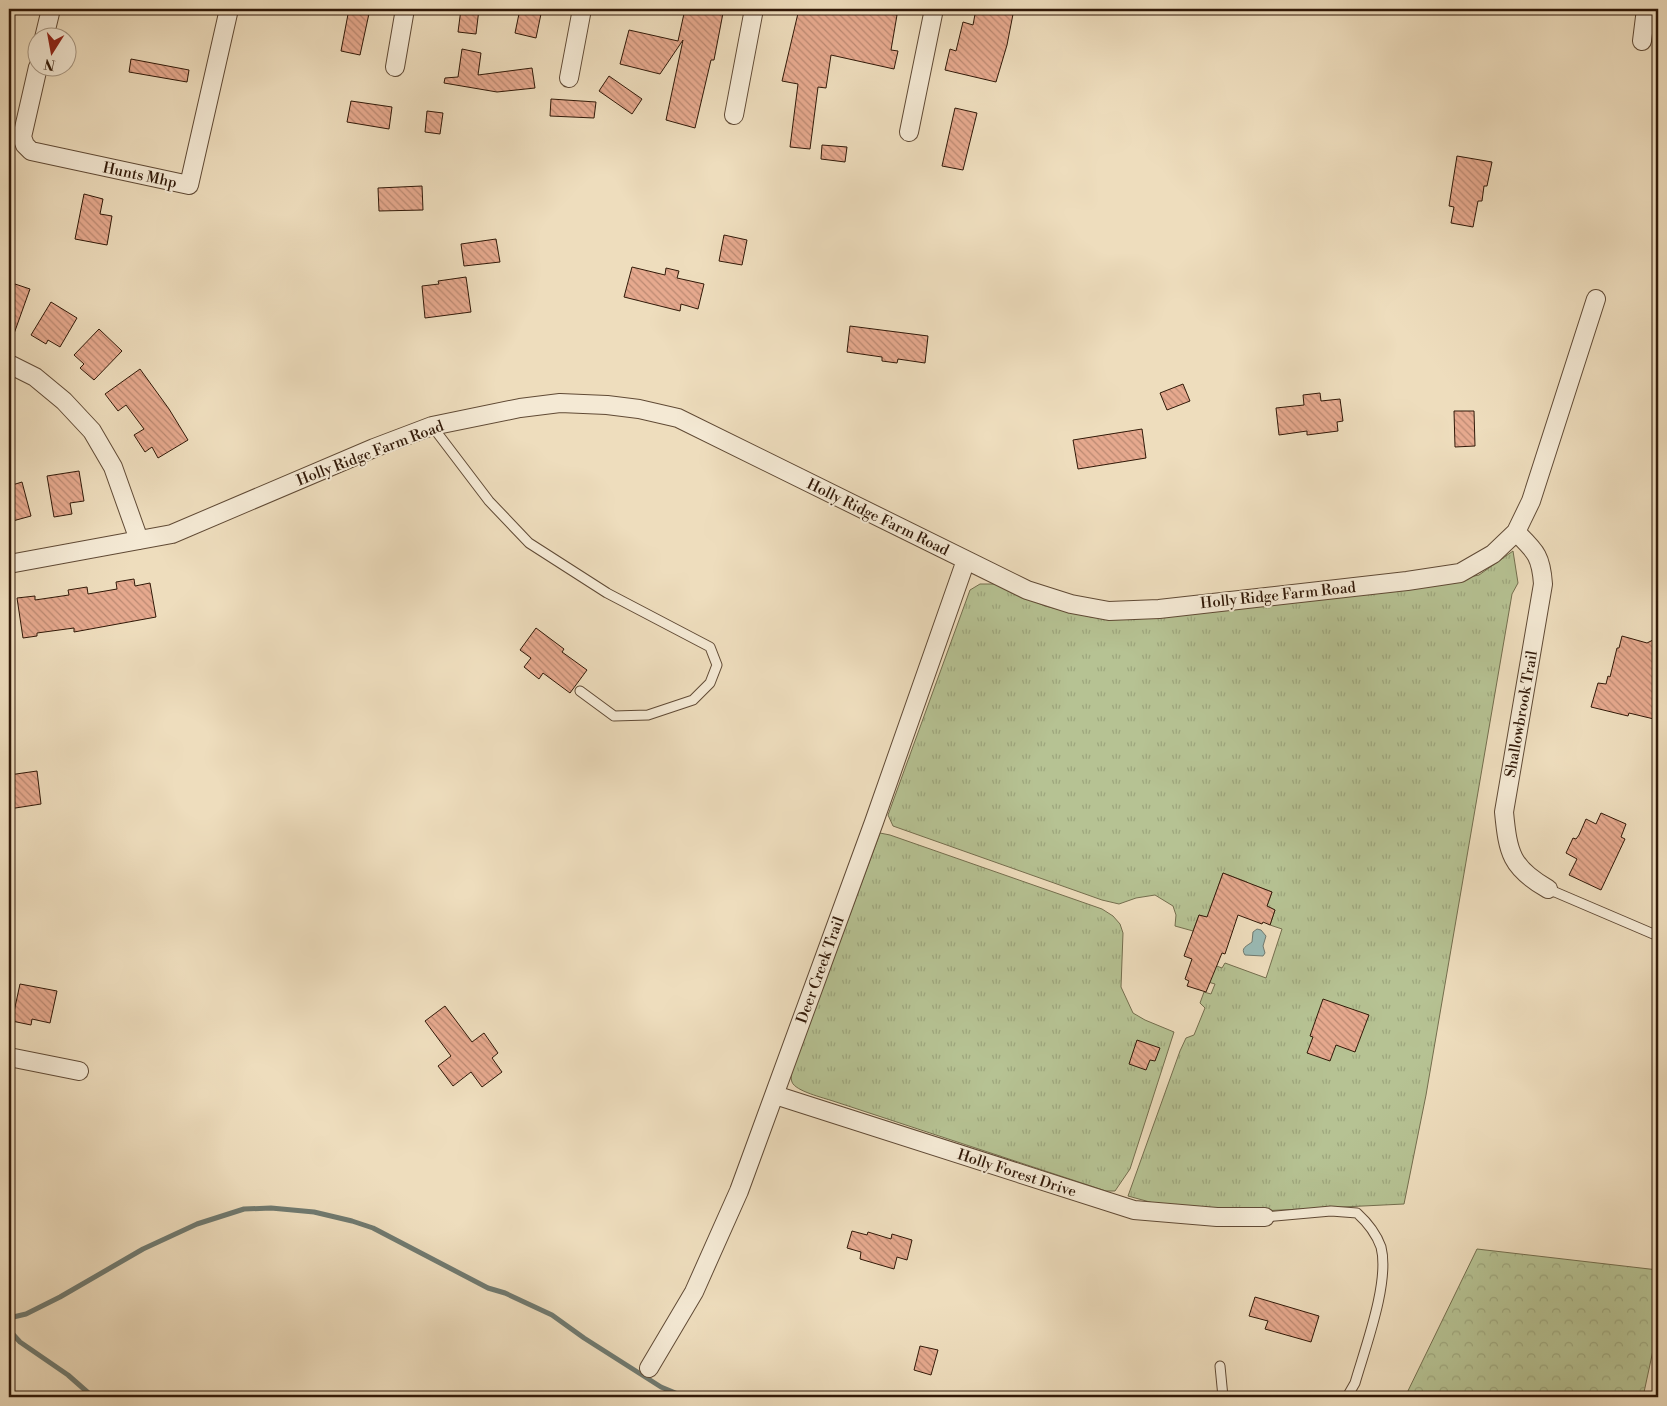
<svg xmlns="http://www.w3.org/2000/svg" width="1667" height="1406" font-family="'Libre Bodoni',serif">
  <defs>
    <pattern id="grass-tufts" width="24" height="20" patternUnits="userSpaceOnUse" patternTransform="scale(1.25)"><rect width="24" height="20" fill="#b6c293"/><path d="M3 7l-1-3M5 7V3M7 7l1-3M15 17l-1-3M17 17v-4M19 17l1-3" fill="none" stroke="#9da67d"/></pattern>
    <pattern id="forest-crowns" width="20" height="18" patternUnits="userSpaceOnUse" patternTransform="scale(1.25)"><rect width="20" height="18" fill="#b6c293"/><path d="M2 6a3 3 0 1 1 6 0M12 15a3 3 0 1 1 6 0" fill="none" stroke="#9da67d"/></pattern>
    <pattern id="building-back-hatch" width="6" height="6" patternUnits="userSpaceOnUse" patternTransform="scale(1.25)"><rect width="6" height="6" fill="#e6a98e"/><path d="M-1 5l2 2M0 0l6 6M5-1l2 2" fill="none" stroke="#bb8972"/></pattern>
  </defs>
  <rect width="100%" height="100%" fill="#eeddbd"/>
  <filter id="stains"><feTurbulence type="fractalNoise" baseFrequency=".004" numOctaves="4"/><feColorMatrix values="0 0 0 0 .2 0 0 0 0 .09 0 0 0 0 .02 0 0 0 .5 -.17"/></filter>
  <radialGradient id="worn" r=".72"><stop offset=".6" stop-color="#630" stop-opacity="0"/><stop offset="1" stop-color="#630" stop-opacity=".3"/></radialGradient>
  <path fill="url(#grass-tufts)" stroke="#746e4e" d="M1513,551L1518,583L1512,594L1426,1095L1404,1204L1261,1211L1179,1210L1128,1196L1180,1051L1186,1038L1194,1035L1205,1008L1200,1003L1204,992L1211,994L1215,984L1208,982L1214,965L1222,968L1225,963L1266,978L1282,929L1270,925L1275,910L1267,906L1272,892L1256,886H1246L1247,882L1223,873L1212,904L1211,919L1199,915L1193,931L1175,926L1176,915L1173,906L1155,895L1136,898L1119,904L1102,900L893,826L888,815L970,590L980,584H995L1045,606L1091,617L1137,619L1304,601L1441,583L1479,575Z
    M880,833L890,835L1102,909L1113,916L1120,924L1123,933L1121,987L1133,1013L1145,1020L1174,1032L1130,1169L1115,1191H1106L833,1101C824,1098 795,1091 792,1082C790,1077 792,1071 794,1066Z"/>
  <path fill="url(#forest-crowns)" stroke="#746e4e" d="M1477,1249L1658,1270V1327L1643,1397H1405Z"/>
  <path fill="#9abbb6" stroke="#707a70" d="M1257,929L1261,930L1266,936L1263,946L1265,953L1263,956L1245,955C1240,948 1247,946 1252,942L1253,932Z"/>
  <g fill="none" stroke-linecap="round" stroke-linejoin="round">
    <path stroke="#707a70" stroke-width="5" d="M9,1318L26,1314L60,1297L143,1249L197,1224L244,1209L271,1208L314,1212L352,1221L373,1228L488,1288L505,1293L552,1315L584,1338L661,1387L685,1397
      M9,1330L20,1342L68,1375L93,1397"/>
  </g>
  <path fill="url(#building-back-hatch)" stroke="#311908" d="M349,9H370L360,55L341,51Z
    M461,9H479L476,34L458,32Z
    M520,9H542L536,38L515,33Z
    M685,9H705L723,13L714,60H711L695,128L666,120L683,40L660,74L620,64L629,30L678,41Z
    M799,9H862L897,15L891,50L898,51L894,69L831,55L826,88L818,87L810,149L790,147L798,84L782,81Z
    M976,9H1014L1007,45L996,82L945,70L950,49L956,51L963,22L973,25Z
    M462,49L481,53L478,75L532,68L535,88L497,92L444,83L445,78L458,77Z
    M131,59L189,70L187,82L129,72Z
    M609,76L642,99L632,114L599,91Z
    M551,99L596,102L594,118L550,116Z
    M351,101L392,107L389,129L347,122Z
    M955,108L977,113L963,170L942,166Z
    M427,111L443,113L440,134L425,132Z
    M822,145L847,147L845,162L821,159Z
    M1457,156L1492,162L1487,186H1484L1482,201H1478L1473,227L1451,223L1454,207L1449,206Z
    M422,186L423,210L379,211L378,188Z
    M84,194L103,199L100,214L112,216L107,245L75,239Z
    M724,235L747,240L742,265L719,261Z
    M496,239L500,262L464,266L461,244Z
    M632,267L665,275L666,268L679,271L677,278L704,284L698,309L681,304L680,311L624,297Z
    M466,277L471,312L425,318L422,286L439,284L438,281Z
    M9,282L30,289L11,342H9Z
    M51,302L77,318L60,347L48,340L46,344L31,335Z
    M850,326L928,336L925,363L898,359L897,363L882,361V357L847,352Z
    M99,329L122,351L94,380L80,368L84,364L74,355Z
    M140,369L169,409L188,440L158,458L152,447L145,452L134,435L144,429L126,405L118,411L105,394Z
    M1183,384L1190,401L1167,410L1160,393Z
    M1320,393L1321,401L1340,399L1343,421L1337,422L1338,431L1307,435V431L1279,435L1276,408L1304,405L1303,395Z
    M1454,411H1474L1475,446L1455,447Z
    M1142,429L1146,458L1078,469L1073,440Z
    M79,471L84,501L70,503L72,514L54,517L47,476Z
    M22,482L31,516L9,522V486Z
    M134,579L135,586L150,583L156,617L74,632V628L37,633V636L23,638L17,598L35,596V600L69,595L68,590L87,587L88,594L117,589L116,582Z
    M536,628L564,649L562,652L587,670L570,693L543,673L539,679L524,667L531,658L520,650Z
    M1622,636L1647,643L1653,640L1658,649V720L1629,713L1628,716L1591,707L1598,683L1606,684L1608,676L1610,677L1617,648H1619Z
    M37,771L41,804L9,809V775Z
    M1601,813L1626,824L1621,837L1625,839L1601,890L1569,875L1577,859L1566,853L1573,838L1576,839L1579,835L1586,819L1596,824Z
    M1223,873L1272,892L1267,906L1275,910L1270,925L1263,922L1262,924L1238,915L1225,954L1222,953L1206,992L1187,986L1189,981L1185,979L1192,959L1184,956L1199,915L1207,917Z
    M20,984L57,991L50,1023L32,1019L31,1025L12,1021Z
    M1323,999L1369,1015L1355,1052L1336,1045L1330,1061L1307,1053L1313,1037L1310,1036Z
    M445,1006L472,1042L484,1033L498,1053L492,1058L502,1072L482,1087L471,1072L453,1086L438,1066L451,1056L425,1021Z
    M1137,1040L1160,1048L1155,1061L1150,1060L1146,1070L1129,1064Z
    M852,1231L867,1235L868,1232L891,1239L892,1234L912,1240L907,1260L897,1257L894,1269L860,1259L861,1252L847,1248Z
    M1255,1297L1319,1316L1311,1342L1265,1329L1268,1321L1249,1316Z
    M920,1346L938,1350L931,1375L914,1370Z"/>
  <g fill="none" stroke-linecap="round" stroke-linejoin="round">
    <defs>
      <path id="service" d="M432,426L489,501L529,543L607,593L710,647L717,665L710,683L693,700L648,715L614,716L580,691
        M1548,889L1658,936
        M1265,1217L1331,1211L1357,1213C1368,1223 1376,1233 1381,1247C1390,1282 1365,1348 1355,1383L1347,1397
        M1220,1366L1223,1397"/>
      <path id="minor" d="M44,38L51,9
        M1642,41L1646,9
        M38,67L22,137L25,145L31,151L189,185L229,9
        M395,67L405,9
        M569,78L582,9
        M734,115L754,9
        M909,132L934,9
        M9,364L35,377L64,401L92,431L113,467L139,540
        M1516,532C1535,551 1541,555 1543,584L1504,812C1508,853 1511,868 1548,889
        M9,564L172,534L374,448L432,426L520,408L560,403L607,405L639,409L678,418L1027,590L1071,604L1109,611L1159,609L1407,581L1460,573L1493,554L1516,532L1531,501L1596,299
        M9,1057L79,1071
        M775,1095L1134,1210L1217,1217H1265
        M649,1368L694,1292L739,1191L874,822L966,560"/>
    </defs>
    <use href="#service" stroke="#604a35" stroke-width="11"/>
    <use href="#minor" stroke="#604a35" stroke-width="20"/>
    <use href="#service" stroke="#f4e9d4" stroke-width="9"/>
    <use href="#minor" stroke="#f4e9d4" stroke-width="18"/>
  </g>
  <g text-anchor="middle" stroke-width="4" stroke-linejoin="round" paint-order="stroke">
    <g font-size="15" fill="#311908" stroke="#f4e9d4">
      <text transform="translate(140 175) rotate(12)" y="5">Hunts Mhp</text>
      <text transform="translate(370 453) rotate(-21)" y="5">Holly Ridge Farm Road</text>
      <text transform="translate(878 517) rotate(26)" y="5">Holly Ridge Farm Road</text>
      <text transform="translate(1278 595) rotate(-6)" y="5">Holly Ridge Farm Road</text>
      <text transform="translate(1521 714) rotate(-80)" y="5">Shallowbrook Trail</text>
      <text transform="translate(820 970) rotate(-70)" y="5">Deer Creek Trail</text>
      <text transform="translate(1017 1173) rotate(18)" y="5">Holly Forest Drive</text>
    </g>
  </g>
  <rect width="1667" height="1406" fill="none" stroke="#eeddbd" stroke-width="30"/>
  <rect x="10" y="10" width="1647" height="1386" fill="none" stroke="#311908" stroke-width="2.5"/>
  <rect x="15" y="15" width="1637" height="1376" fill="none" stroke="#311908"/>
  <g transform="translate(52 52) rotate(191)"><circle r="24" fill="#f4e9d4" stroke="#a69682"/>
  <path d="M0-4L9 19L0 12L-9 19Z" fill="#8f2418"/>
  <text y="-8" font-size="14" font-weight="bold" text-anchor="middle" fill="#311908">N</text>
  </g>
  <rect width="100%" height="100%" filter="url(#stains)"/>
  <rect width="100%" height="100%" fill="url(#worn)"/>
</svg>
